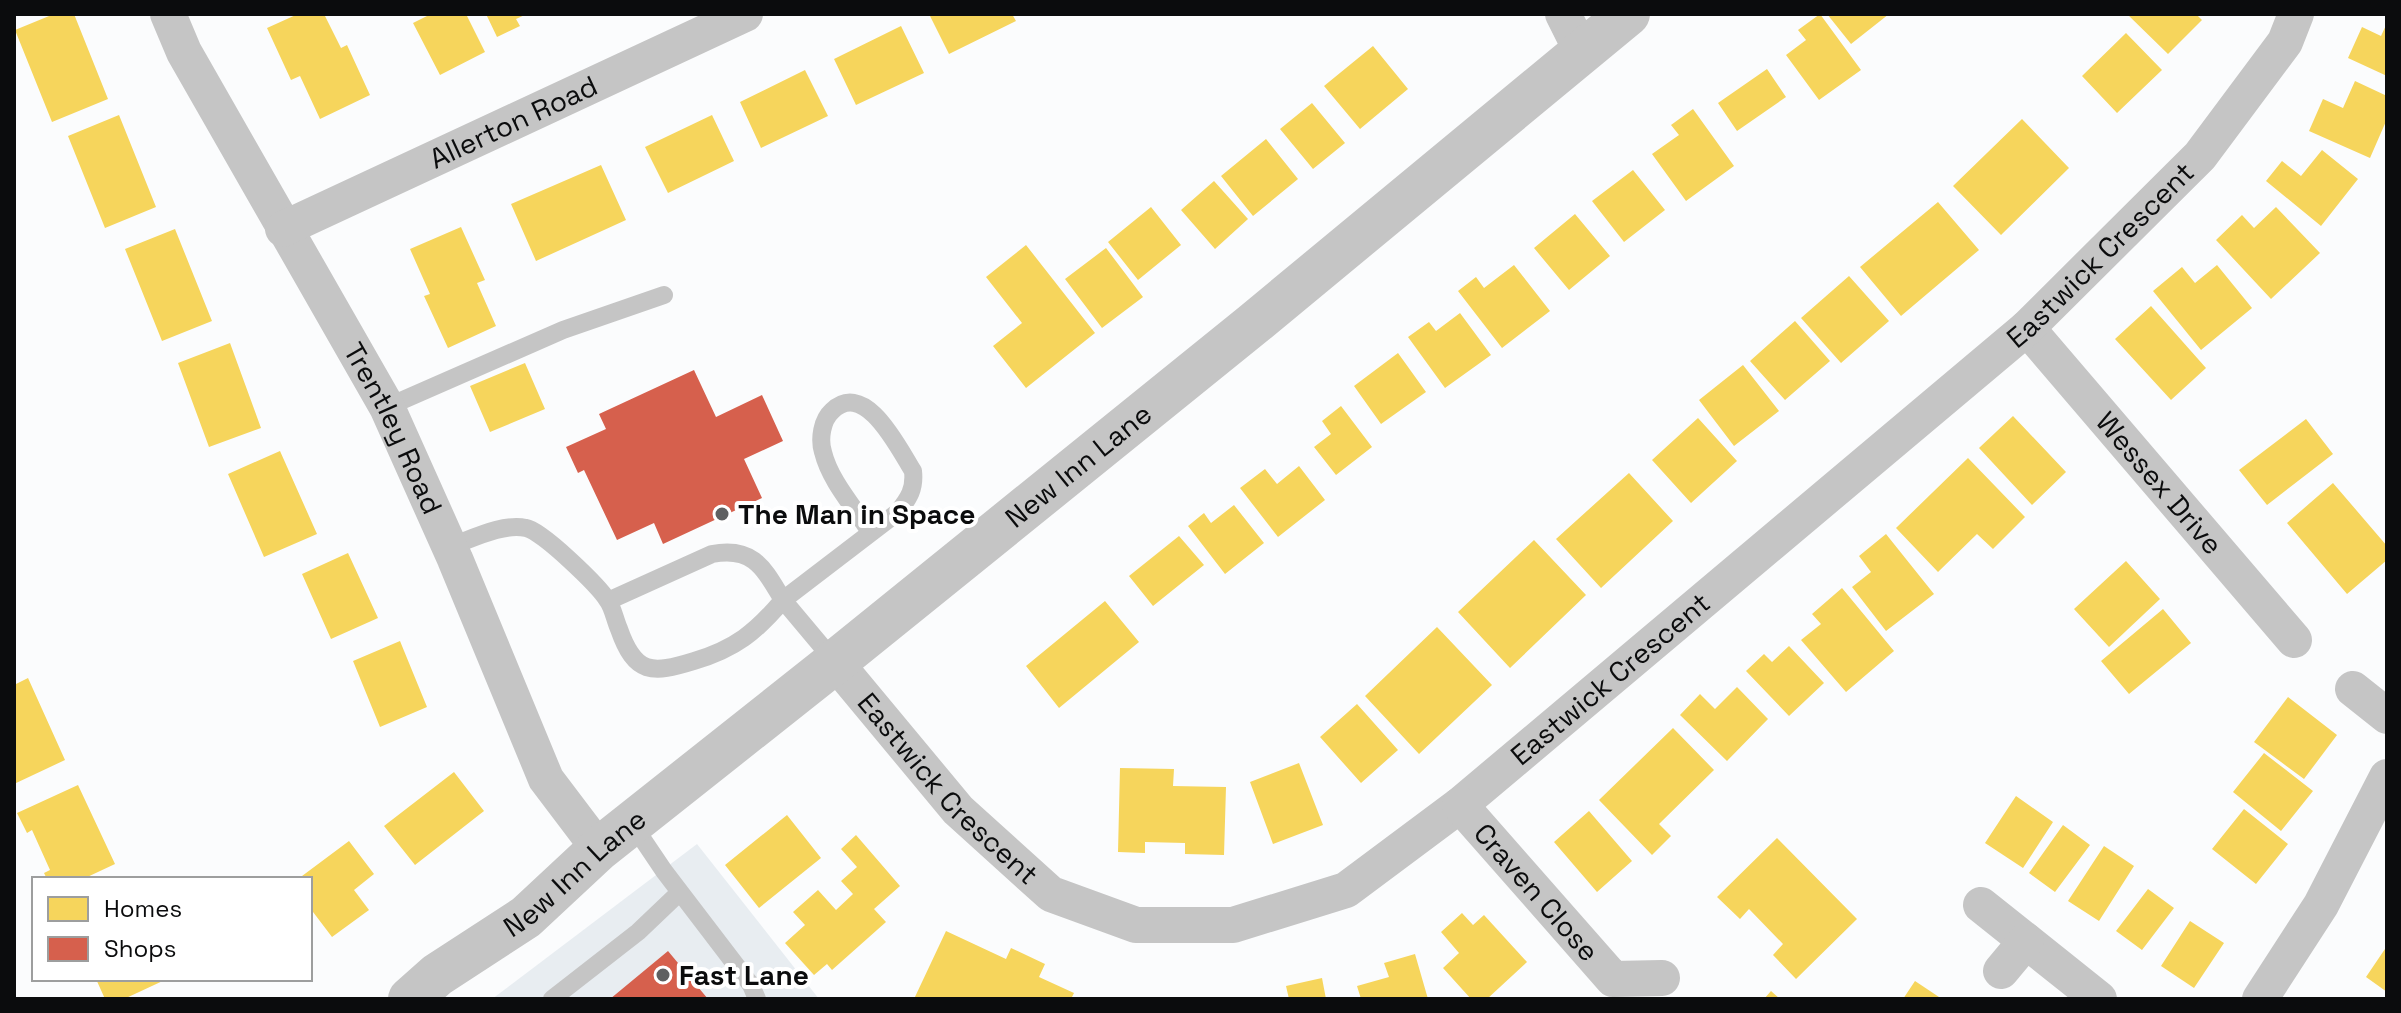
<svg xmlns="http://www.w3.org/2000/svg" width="2401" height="1013" font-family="'Space Grotesk',sans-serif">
  <rect width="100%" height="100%" fill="#fbfcfd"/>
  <path fill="#e8edf1" d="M697,844L819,999H492Z"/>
  <path fill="#f6d55c" d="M54,14H74L108,99L52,122L15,30Z
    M298,14H324L341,48L347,45L370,95L320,119L300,76L291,80L267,28Z
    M431,14H466L485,52L440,75L413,23Z
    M486,14H527L516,19L520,26L497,37Z
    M929,14H1012L1016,21L949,54Z
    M1820,14L1861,70L1819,100L1786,55L1806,40L1798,30Z
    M1827,14H1889L1851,44Z
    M2127,14H2196L2202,20L2168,54Z
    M2387,23V76L2348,58L2362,27L2381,36Z
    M901,26L924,73L856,105L834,59Z
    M2126,33L2162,70L2117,113L2082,76Z
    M1373,46L1408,89L1360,129L1324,86Z
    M1767,69L1786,97L1737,131L1718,103Z
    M805,70L828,116L761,148L740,102Z
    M2355,81L2387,96V119L2370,158L2309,131L2323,99L2343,108Z
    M1312,103L1345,143L1313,169L1280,129Z
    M1693,109L1734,166L1686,201L1652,154L1679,135L1671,125Z
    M119,115L156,207L105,228L68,136Z
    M712,115L734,161L668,193L645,147Z
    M2022,119L2069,168L2001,235L1953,186Z
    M1266,139L1298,179L1253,216L1221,176Z
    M2322,150L2358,179L2321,226L2266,181L2282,161L2301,176Z
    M601,165L626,220L536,261L511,204Z
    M1633,170L1665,210L1624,242L1592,201Z
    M1214,181L1248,219L1215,249L1181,210Z
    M1938,202L1979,250L1901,316L1860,267Z
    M1151,207L1181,245L1138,280L1108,242Z
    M2276,207L2320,253L2271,299L2216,240L2242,215L2254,228Z
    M1575,214L1610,256L1569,290L1534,248Z
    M461,227L485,280L477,283L496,326L448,348L424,296L430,294L410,249Z
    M175,229L212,321L162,341L125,249Z
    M1026,245L1095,333L1026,388L993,346L1022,323L986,277Z
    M1106,248L1143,297L1102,328L1065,279Z
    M1514,265L1550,311L1502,348L1458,291L1476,277L1484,288Z
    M2217,265L2252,308L2201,350L2153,291L2182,267L2195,283Z
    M1849,276L1889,321L1841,363L1801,318Z
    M2151,306L2206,368L2171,400L2115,339Z
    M1460,313L1491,355L1445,388L1408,337L1429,322L1436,331Z
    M1795,321L1830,361L1785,400L1750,361Z
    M230,343L261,428L209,447L178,363Z
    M1398,353L1426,392L1381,424L1354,386Z
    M525,363L545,409L490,432L470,386Z
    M1743,365L1779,411L1734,446L1699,400Z
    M1341,406L1372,447L1336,475L1314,447L1331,434L1322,421Z
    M2013,416L2066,472L2032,505L1979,448Z
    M1698,418L1737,461L1691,503L1652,460Z
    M2306,419L2333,454L2267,505L2239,470Z
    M280,451L317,534L264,557L228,474Z
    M1968,458L2025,517L1993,549L1977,534L1938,572L1896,528Z
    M1299,466L1325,500L1278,537L1240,488L1265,469L1277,484Z
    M1629,473L1673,521L1601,588L1556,539Z
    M2333,483L2387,546V560L2347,594L2287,523Z
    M1234,505L1264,543L1225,574L1188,526L1204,513L1211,523Z
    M1886,534L1934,594L1886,631L1852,587L1871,572L1859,556Z
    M1179,536L1204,565L1153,606L1129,576Z
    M1534,540L1586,595L1510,668L1458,612Z
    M348,553L378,618L331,639L302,574Z
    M2126,561L2160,599L2109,647L2074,609Z
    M1842,588L1894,651L1846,692L1801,640L1821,624L1812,614Z
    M1105,601L1139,642L1059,708L1026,666Z
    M2163,609L2191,643L2129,694L2101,661Z
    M1437,627L1492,685L1419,754L1365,696Z
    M400,641L427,707L380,727L353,661Z
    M1789,646L1824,683L1789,716L1746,671L1764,654L1772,662Z
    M28,678L65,760L14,784V685Z
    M1737,687L1768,719L1727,761L1680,715L1700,694L1715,709Z
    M2288,697L2337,735L2304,779L2254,742Z
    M1357,704L1398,750L1361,783L1320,737Z
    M1673,728L1714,770L1659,824L1671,836L1652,855L1599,800Z
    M2264,753L2313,791L2281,831L2233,792Z
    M1299,763L1323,825L1273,844L1250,782Z
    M1120,768L1174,769L1173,786L1226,787L1224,855L1185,854V843L1145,842V853L1118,852Z
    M454,772L484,811L415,865L384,826Z
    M78,785L115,864L83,879H47L44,873L50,870L32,830L27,833L17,813Z
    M2016,796L2053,822L2023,868L1985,843Z
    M2244,809L2288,844L2256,884L2212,849Z
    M1589,811L1632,861L1597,892L1554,842Z
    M787,815L821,858L759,908L725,865Z
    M2063,825L2090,845L2055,892L2029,873Z
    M856,835L900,886L874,909L886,922L832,970L827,964L814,975L785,943L805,925L793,912L818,890L836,910L853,894L841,881L857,867L841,849Z
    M1777,838L1857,919L1796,979L1773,955L1783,944L1749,909L1740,919L1717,897Z
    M349,841L374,874L354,890L369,910L332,937L310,908V879H298Z
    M2104,846L2134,866L2099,921L2068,901Z
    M2148,889L2174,908L2142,950L2116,931Z
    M1462,913L1473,925L1484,915L1527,962L1487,999H1471L1443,968L1459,953L1441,932Z
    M2190,921L2224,943L2194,988L2161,966Z
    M946,931L1006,959L1011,948L1045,964L1039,977L1074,993L1071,999H914Z
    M2387,946V992L2366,977Z
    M1415,954L1428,999H1361L1357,986L1389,977L1384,963Z
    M1322,978L1326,999H1289L1286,986Z
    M96,979H167L124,999H105Z
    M1915,981L1942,999H1903Z
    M1771,991L1780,999H1764Z"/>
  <path fill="#d6604d" d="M694,370L716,417L762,395L783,441L744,459L762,498L663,544L654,523L617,540L584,470L578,473L566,447L606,429L599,414Z
    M668,951L708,999H610Z"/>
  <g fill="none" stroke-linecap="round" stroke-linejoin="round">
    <path stroke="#c5c5c5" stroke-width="18" d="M387,407L563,330L664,295
      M449,547C472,539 502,523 526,528C541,530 599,586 608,601C613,608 615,620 619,629C635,675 652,674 694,661C735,649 756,632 783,600C764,569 754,546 712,554L608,601
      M835,662L783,600L898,512C909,498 915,489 913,471C898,447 865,379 832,411C822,420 819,439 823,452C830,481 854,507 870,532
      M631,822L664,871L751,985L757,999
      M552,999L638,932L680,892"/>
    <g stroke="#c5c5c5" stroke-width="36">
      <path id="s1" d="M168,14L184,52L387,407L455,559L546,779L599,849"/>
      <path d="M1563,14L1583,54"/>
      <path id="s2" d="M283,229L745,14"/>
      <path id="s3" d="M2027,328L2294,640"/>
      <path id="s4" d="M835,662L958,810L1051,894L1136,925H1233L1346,890L1460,805L2027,328L2200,156L2285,42L2296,14"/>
      <path d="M2353,689L2387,716"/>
      <path id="s5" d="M1460,805L1613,979L1662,978"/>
      <path d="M1981,905L2099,999"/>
      <path d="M2001,971L2026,941"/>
      <path d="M2260,999L2321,905L2387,777"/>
    </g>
    <path stroke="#c5c5c5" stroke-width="44" id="s6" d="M410,999L437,975L526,917L599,849L835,662L1252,325L1628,14"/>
  </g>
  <g fill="#5f6061" stroke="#fff" stroke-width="3">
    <circle cx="722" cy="514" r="8"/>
    <circle cx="663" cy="975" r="8"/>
  </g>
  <g text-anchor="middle" stroke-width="8" stroke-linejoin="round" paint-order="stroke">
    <g font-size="28" fill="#0b0c0d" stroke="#fff">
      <text dy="10" stroke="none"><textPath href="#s2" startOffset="254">Allerton Road</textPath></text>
      <text dy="10" stroke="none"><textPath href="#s4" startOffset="1610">Eastwick Crescent</textPath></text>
      <text dy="10" stroke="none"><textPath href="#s1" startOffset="472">Trentley Road</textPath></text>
      <text dy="10" stroke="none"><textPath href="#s6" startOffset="856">New Inn Lane</textPath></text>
      <text dy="10" stroke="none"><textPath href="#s3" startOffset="204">Wessex Drive</textPath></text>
      <text dy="10" stroke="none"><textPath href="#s4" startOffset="962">Eastwick Crescent</textPath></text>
      <text dy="10" stroke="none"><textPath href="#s4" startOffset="170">Eastwick Crescent</textPath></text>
      <text dy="10" stroke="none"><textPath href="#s6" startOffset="208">New Inn Lane</textPath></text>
      <text dy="10" stroke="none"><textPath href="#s5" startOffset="116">Craven Close</textPath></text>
    </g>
    <g font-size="28" font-weight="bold" fill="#0b0c0d" stroke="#fff" text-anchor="start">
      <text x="738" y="524">The Man in Space</text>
      <text x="679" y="985">Fast Lane</text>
    </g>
  </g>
  <rect width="2401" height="1013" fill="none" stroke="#0b0c0d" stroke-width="32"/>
  <rect x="32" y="877" width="280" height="104" fill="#ffffff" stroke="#9d9e9e" stroke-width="2"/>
  <rect x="48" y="897" width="40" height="24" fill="#f6d55c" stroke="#9d9e9e" stroke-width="2"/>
  <text x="104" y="917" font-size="24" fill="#0b0c0d">Homes</text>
  <rect x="48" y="937" width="40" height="24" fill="#d6604d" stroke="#9d9e9e" stroke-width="2"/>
  <text x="104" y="957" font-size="24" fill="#0b0c0d">Shops</text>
</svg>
